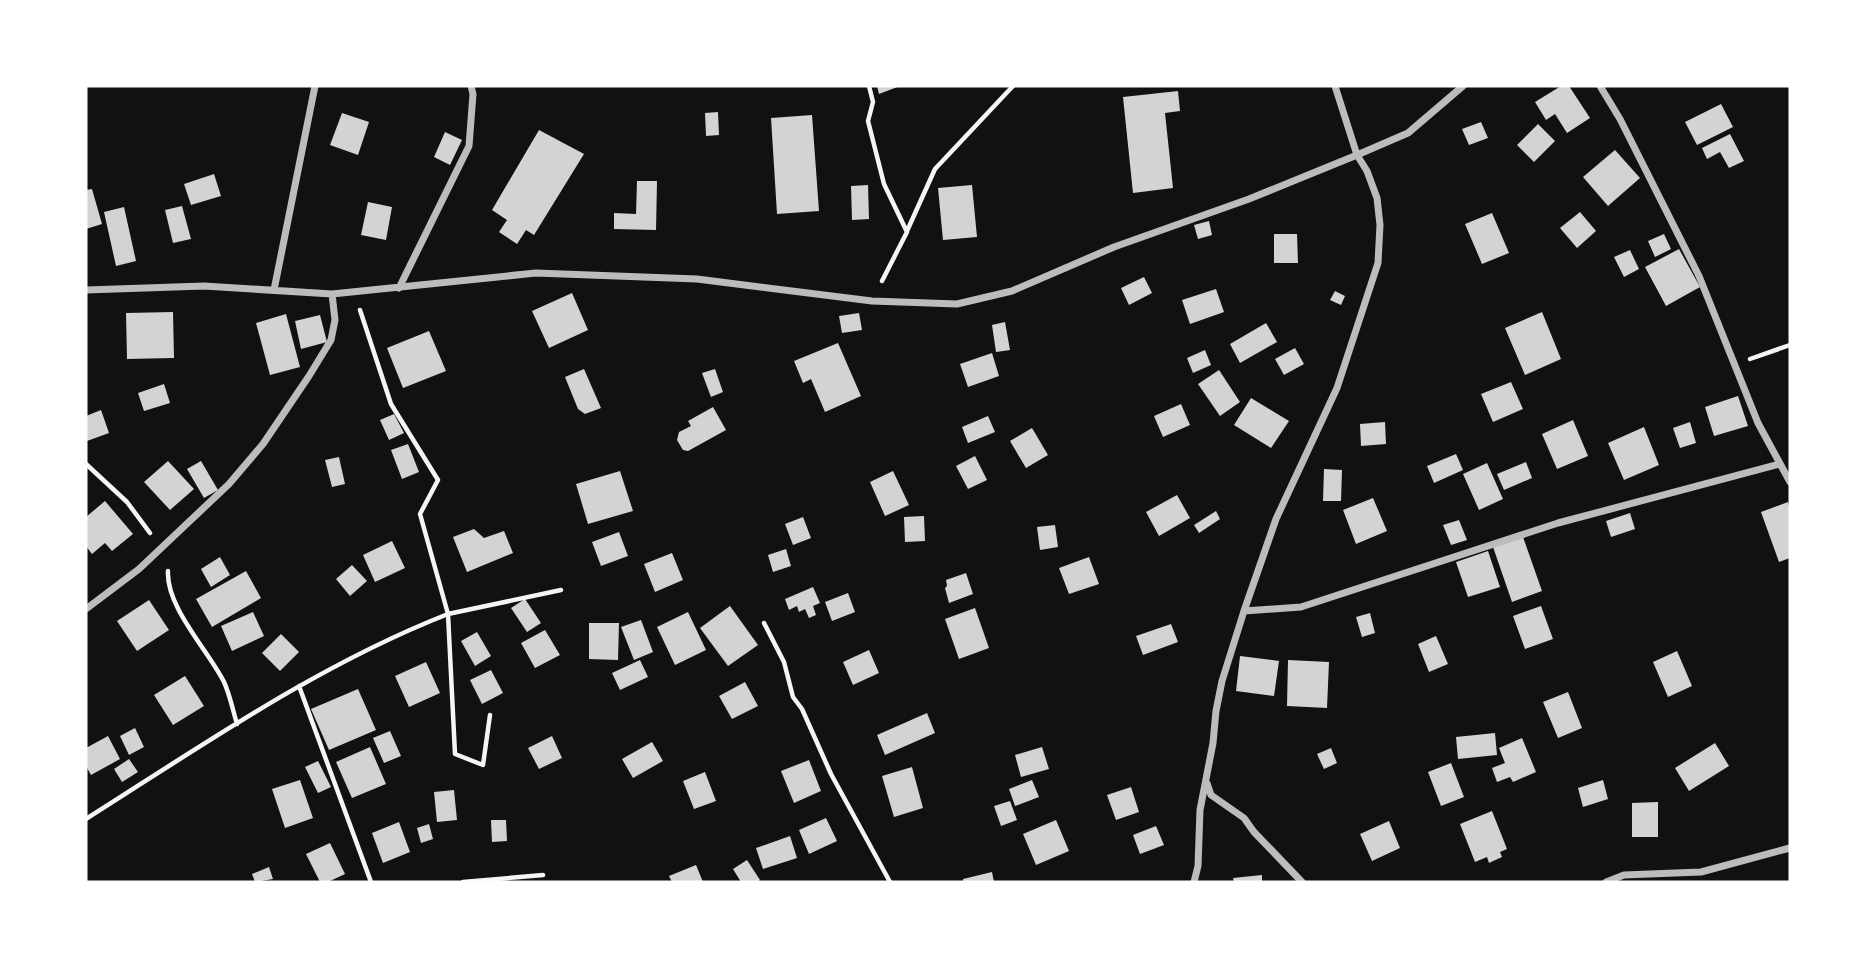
<svg xmlns="http://www.w3.org/2000/svg" width="1876" height="968" font-family="'PT Sans',sans-serif">
  <rect width="100%" height="100%" fill="#111"/>
  <path fill="#d3d3d3" d="M877,86H900L879,94Z
    M1561,86H1569L1590,118L1567,133L1555,114L1546,120L1535,102Z
    M1178,91L1180,111L1165,113L1173,188L1133,193L1123,97Z
    M1721,104L1733,127L1697,145L1685,122Z
    M718,112L719,135L706,136L705,113Z
    M342,113L369,122L358,155L330,145Z
    M812,115L819,211L777,214L771,118Z
    M1481,122L1488,138L1469,145L1462,129Z
    M1538,124L1555,141L1534,162L1517,145Z
    M539,130L584,154L534,235L526,230L517,244L499,232L507,220L492,210Z
    M445,132L462,140L450,165L434,157Z
    M1730,134L1744,161L1729,168L1720,152L1707,159L1702,148Z
    M1615,150L1640,178L1608,206L1583,177Z
    M214,174L221,196L191,205L184,184Z
    M637,181H657L656,230L614,229V213L636,214Z
    M868,185L869,219L852,220L851,186Z
    M972,185L977,237L943,240L938,188Z
    M92,189L102,224L86,229V190Z
    M368,202L392,207L386,240L361,235Z
    M182,206L191,239L173,243L165,210Z
    M124,207L136,261L116,266L104,212Z
    M1580,212L1596,231L1577,248L1560,228Z
    M1492,213L1509,253L1482,264L1465,224Z
    M1209,221L1212,235L1198,239L1194,225Z
    M1274,234H1297L1298,263H1274Z
    M1664,234L1671,249L1655,257L1648,241Z
    M1679,249L1700,287L1666,306L1645,267Z
    M1630,250L1639,269L1624,277L1614,257Z
    M1144,277L1152,293L1129,305L1121,288Z
    M1216,289L1224,312L1190,324L1182,300Z
    M1335,291L1345,296L1341,305L1330,300Z
    M572,293L588,330L549,348L532,311Z
    M173,312L174,358L127,359L126,313Z
    M1542,312L1561,359L1525,375L1505,328Z
    M859,313L862,330L842,333L839,316Z
    M286,314L300,367L270,375L256,323Z
    M320,315L327,342L301,349L295,321Z
    M1005,322L1010,350L996,352L992,325Z
    M1266,323L1277,342L1240,363L1230,344Z
    M429,331L446,371L403,388L387,348Z
    M838,343L861,396L825,412L811,379L803,383L794,361Z
    M1295,348L1304,364L1284,375L1275,359Z
    M1205,350L1211,365L1193,373L1187,358Z
    M992,353L999,376L968,387L960,364Z
    M584,369L601,408L585,414L578,409L565,377Z
    M715,369L723,392L711,397L702,373Z
    M1219,370L1240,402L1220,416L1198,384Z
    M1511,382L1523,409L1493,422L1481,394Z
    M164,384L170,403L144,411L138,393Z
    M1738,396L1748,426L1714,436L1705,407Z
    M1251,398L1289,421L1271,448L1234,425Z
    M1181,404L1190,425L1163,437L1154,416Z
    M713,407L726,430L688,451L683,450L677,440L679,432L691,426L688,421Z
    M101,410L109,433L87,441L86,416Z
    M394,414L404,433L389,440L380,420Z
    M988,416L995,432L968,443L962,427Z
    M1573,420L1588,456L1557,469L1542,434Z
    M1385,422L1386,444L1361,446L1360,424Z
    M1690,422L1696,443L1680,448L1673,428Z
    M1644,427L1659,465L1624,480L1608,443Z
    M1032,428L1048,455L1026,468L1010,441Z
    M408,444L419,472L402,479L391,450Z
    M1456,454L1463,470L1434,483L1427,466Z
    M975,456L987,480L968,489L956,466Z
    M339,457L345,484L332,487L325,460Z
    M168,461L194,489L170,510L144,482Z
    M201,461L218,490L204,498L187,469Z
    M1526,462L1532,478L1504,490L1497,474Z
    M1487,463L1503,499L1479,510L1463,474Z
    M1324,469L1342,470L1341,501H1323Z
    M620,471L633,511L588,524L576,484Z
    M893,471L909,505L885,516L870,482Z
    M1177,495L1190,518L1159,536L1146,512Z
    M1373,498L1387,531L1356,544L1343,510Z
    M105,501L133,534L112,551L105,543L92,554L86,546V517Z
    M1788,502L1790,510V558L1779,562L1761,512Z
    M1216,511L1220,519L1199,533L1194,525Z
    M1630,513L1635,529L1611,537L1606,521Z
    M924,516L925,541L905,542L904,517Z
    M803,517L811,538L793,545L785,524Z
    M1459,520L1467,540L1451,545L1443,525Z
    M1055,525L1058,547L1040,550L1037,527Z
    M474,529L484,538L504,531L513,553L467,572L453,537Z
    M619,532L628,556L601,566L592,542Z
    M1523,537L1542,591L1512,602L1493,547Z
    M392,541L405,568L375,582L363,555Z
    M786,549L791,566L773,572L768,555Z
    M1488,551L1500,587L1468,597L1456,562Z
    M672,553L683,580L655,592L644,564Z
    M220,557L230,575L211,587L201,569Z
    M1089,557L1099,584L1069,594L1059,568Z
    M352,565L367,581L350,596L336,579Z
    M246,571L261,598L212,627L196,599Z
    M966,573L973,594L949,603L945,588L947,586L946,580Z
    M813,587L820,603L813,606L816,615L809,618L805,609L799,612L797,606L789,610L785,599Z
    M848,593L855,612L832,621L825,602Z
    M525,599L541,623L527,632L511,608Z
    M149,600L169,630L137,651L117,621Z
    M730,606L758,645L728,666L700,628Z
    M1541,606L1553,639L1525,649L1513,616Z
    M975,608L989,648L959,659L945,619Z
    M253,612L264,636L232,651L221,626Z
    M688,612L706,650L675,665L657,627Z
    M1370,613L1375,633L1362,637L1356,617Z
    M641,620L653,652L634,660L621,627Z
    M589,623H619L618,660L589,659Z
    M1171,624L1178,642L1143,655L1136,636Z
    M545,630L560,655L535,668L521,643Z
    M477,632L491,656L475,666L461,641Z
    M281,634L299,652L280,671L262,653Z
    M1436,636L1448,664L1429,672L1418,644Z
    M869,650L879,673L853,685L843,662Z
    M1677,651L1692,686L1668,697L1653,662Z
    M1240,656L1279,661L1274,696L1236,691Z
    M640,660L648,677L620,690L612,673Z
    M1288,660L1329,662L1327,708L1287,706Z
    M426,662L440,693L409,707L395,676Z
    M491,670L503,693L482,704L470,680Z
    M185,676L204,706L173,725L154,695Z
    M745,682L758,706L732,719L719,696Z
    M358,689L376,730L329,750L311,709Z
    M1568,692L1582,728L1558,738L1543,702Z
    M927,713L935,733L885,755L877,735Z
    M135,728L144,747L129,755L120,736Z
    M390,731L401,756L384,763L373,738Z
    M1495,733L1497,755L1458,759L1456,737Z
    M108,736L120,759L91,775L86,766V748Z
    M552,736L562,758L539,769L528,748Z
    M1522,738L1536,772L1513,782L1510,777L1497,782L1492,768L1505,763L1499,748Z
    M652,742L663,761L633,778L622,759Z
    M1715,743L1729,766L1689,791L1675,768Z
    M370,747L386,784L352,798L336,762Z
    M1042,747L1049,769L1021,777L1015,755Z
    M1331,748L1337,763L1324,769L1317,754Z
    M129,759L138,772L122,782L114,769Z
    M809,760L821,791L794,803L781,771Z
    M318,761L331,787L318,793L305,767Z
    M1451,763L1464,797L1441,806L1428,772Z
    M912,767L923,808L894,817L882,776Z
    M705,772L716,801L694,809L683,781Z
    M300,780L313,818L285,828L272,789Z
    M1032,780L1039,797L1015,806L1009,789Z
    M1603,780L1608,799L1583,807L1578,788Z
    M1131,787L1139,812L1116,820L1107,795Z
    M454,790L457,820L437,822L434,792Z
    M1010,801L1017,820L1001,826L994,806Z
    M1658,802V837H1632V803Z
    M1492,811L1507,849L1500,852L1502,857L1489,863L1487,857L1475,862L1460,824Z
    M826,818L837,841L809,854L799,830Z
    M491,820H506L507,841L492,842Z
    M1056,820L1069,851L1036,865L1023,834Z
    M1389,821L1400,848L1372,861L1360,834Z
    M399,822L410,852L383,863L372,833Z
    M429,824L433,839L421,843L417,828Z
    M1156,826L1164,845L1140,854L1133,835Z
    M790,836L797,858L763,869L756,848Z
    M330,843L345,874L328,882H320L306,854Z
    M747,860L760,880L757,882H741L733,869Z
    M696,865L703,882H672L669,876Z
    M269,867L273,879L255,882L252,874Z
    M992,872L994,882H963V879Z
    M1262,875V882H1234L1233,878Z"/>
  <g fill="none" stroke-linecap="round" stroke-linejoin="round">
    <path stroke="#f5f5f5" stroke-width="4.5" d="M869,86L873,102L868,121L884,184L907,232L882,281
      M907,231L935,169L1013,86
      M1750,359L1790,345
      M86,464L127,502L150,533
      M168,571C166,607 208,650 224,682C230,695 233,711 237,724
      M764,623L784,662L793,697L802,709L831,774L890,882
      M299,686L371,882
      M490,715L483,765L455,754L448,614L561,590
      M86,819C203,745 318,665 448,614L420,514L438,480L391,404L360,310
      M463,882L543,875"/>
    <path stroke="#bcbcbc" stroke-width="7" d="M1600,86L1620,119L1699,276L1758,423L1790,482
      M399,288L469,146L473,94L471,86
      M86,290L204,286L332,294L536,273L697,279L872,301L957,304L1012,291L1114,247L1249,199L1357,155L1408,133L1463,86
      M274,290L315,86
      M86,609L139,569L229,484L263,444L309,376L331,340L335,320L332,294
      M1244,611L1301,607L1558,523L1780,464
      M1207,783L1211,795L1244,818L1254,832L1302,882
      M1194,882L1198,866L1200,810L1213,743L1216,711L1222,681L1244,611L1276,519L1337,388L1378,263L1380,225L1377,198L1367,171L1357,155L1335,86
      M1606,882L1624,875L1701,872L1790,848"/>
  </g>
  <rect width="1876" height="968" fill="none" stroke="#ffffff" stroke-width="175"/>
</svg>
